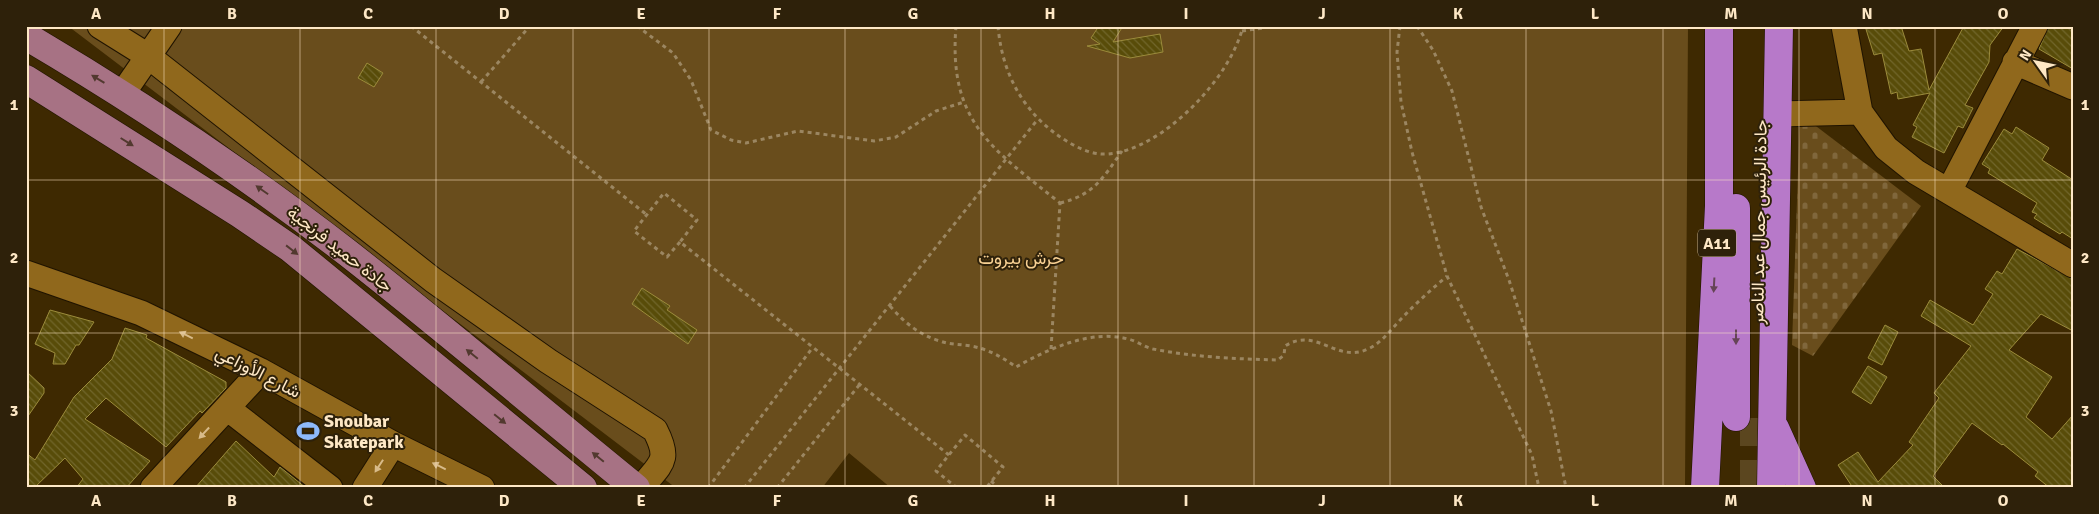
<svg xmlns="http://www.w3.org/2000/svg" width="2099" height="514" font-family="Signika,Vazirmatn,sans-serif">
  <defs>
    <pattern id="cemetery-stones" width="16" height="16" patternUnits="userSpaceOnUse" patternTransform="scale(1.25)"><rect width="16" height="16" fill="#694d1c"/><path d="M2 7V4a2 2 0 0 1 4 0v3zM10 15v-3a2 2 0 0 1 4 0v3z" fill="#80673c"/></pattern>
    <pattern id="building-back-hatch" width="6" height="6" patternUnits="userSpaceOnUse" patternTransform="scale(1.25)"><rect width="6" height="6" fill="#584c09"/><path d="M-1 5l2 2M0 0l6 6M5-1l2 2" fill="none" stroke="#71662b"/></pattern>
  </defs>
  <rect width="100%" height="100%" fill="#3e2901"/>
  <path fill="url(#cemetery-stones)" d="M1800,114L1921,206L1813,356L1792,345Z"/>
  <path fill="#694d1c" d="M68,26H1688L1685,488H891L849,453L822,488H676Z"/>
  <path fill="url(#building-back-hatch)" stroke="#9b8b3b" d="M1099,26H1123L1113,42L1160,34L1163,52L1130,58L1087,46L1100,44L1091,38Z
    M1865,26H1901L1909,51L1921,49L1929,90L1964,26H2004L1990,45L1989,62L1965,105L1973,108L1963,128L1958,126L1944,153L1912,137L1917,127L1913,125L1930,93L1898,99L1897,92L1891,94L1882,53L1874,55Z
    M2049,26H2073V69L2039,49Z
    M367,63L383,73L374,87L358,78Z
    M2016,127L2049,148L2042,160L2073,180V239L2062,232L2060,234L2034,218L2037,214L2032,212L2037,203L1988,173L1990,169L1982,164L2004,129L2012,134Z
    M2017,249L2073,279V331L2041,314L2009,350L2052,377L2026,417L2052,439L2073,415V488H2050L2035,476L2038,472L2003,444L2002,445L1972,423L1933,476L1945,488H1853L1838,465L1858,452L1878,482L1913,445L1909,442L1939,398L1934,393L1971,346L1921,316L1930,300L1973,325L1993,294L1985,289L1997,271L2002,274Z
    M642,288L670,306L667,310L697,330L688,344L632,304Z
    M50,310L94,322L79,345H76L65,364H53L55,353L35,344Z
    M1885,325L1898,332L1882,365L1868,358Z
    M125,328L147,335L146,338L226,382V388L202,413L200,411L166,447L106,398L85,419L150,461L126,488H76L83,479L65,458L34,488H26V453L35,460L74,397L112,359Z
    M1868,366L1887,377L1871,404L1852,392Z
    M26,371L44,388V393L26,419Z
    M236,441L274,477L280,467L306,488H195Z"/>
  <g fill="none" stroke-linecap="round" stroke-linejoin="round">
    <path stroke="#5b461f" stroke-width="28" stroke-dasharray="28 14" stroke-linecap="butt" d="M1754,488V417"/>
    <defs>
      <path id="minor" d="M100,26L148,56L433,280L548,361L655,430C671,461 661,463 641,488
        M1844,26L1860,112L1886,148L1916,172L2073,265
        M2015,62L2073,87
        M123,93L169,26
        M1777,114L1860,112
        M1949,191L2035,26
        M26,273L141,313L261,371L393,444L482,488
        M227,408L330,488
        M153,488L261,371
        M365,488L393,444"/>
      <path id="major" d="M26,36C138,102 246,174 349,254C446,330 540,410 636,488
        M26,79L240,214L290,248L583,488"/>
      <path id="highway" d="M1736,417V208
        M1775,428L1802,488
        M1705,488L1719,206V26
        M1771,488L1779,26"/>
    </defs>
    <use href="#minor" stroke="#1f1300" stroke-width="27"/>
    <use href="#major" stroke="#1f1300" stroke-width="29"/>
    <use href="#highway" stroke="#1f1300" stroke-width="29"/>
    <path stroke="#9b8661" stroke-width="3" stroke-dasharray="4 4" stroke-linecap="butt" d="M411,26L647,215
      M637,26L673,53L691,80L711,130L731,140L746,143L798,131L874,141L896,137L936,111L964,102
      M956,26C948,123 993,149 1060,203
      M998,26C1002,75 1025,116 1068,142C1080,149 1093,155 1108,154C1162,150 1231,78 1243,26
      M1400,26L1397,52L1401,102L1412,152L1447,276L1532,455L1539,488
      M1417,26L1433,50L1452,91L1481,207L1509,280L1551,411L1566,488
      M1242,31L1277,26
      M481,82L530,26
      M1060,203C1094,195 1103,178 1122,151
      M680,242L667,257L634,231L664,193L697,220L680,242L949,455
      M890,306C904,322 919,335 940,341C950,345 960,344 971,346C988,349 1002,357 1016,367C1048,349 1091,329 1128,339C1137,341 1144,347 1153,349C1193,357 1237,359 1278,360L1284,355L1285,346C1316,326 1337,364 1368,349C1383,342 1391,329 1402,318C1416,303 1431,290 1447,276
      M1051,349L1060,203
      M991,481L999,488
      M708,488L813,347
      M744,488L1038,119
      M777,488L860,384
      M957,488L936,471L965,435L1003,467L986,488"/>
    <use href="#minor" stroke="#90681c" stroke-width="25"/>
    <use href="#major" stroke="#a77284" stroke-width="28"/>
    <use href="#highway" stroke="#b779c9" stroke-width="28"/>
  </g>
  <defs><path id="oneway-solid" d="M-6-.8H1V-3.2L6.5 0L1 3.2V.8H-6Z" transform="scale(1.25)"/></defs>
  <g fill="#52392f">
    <use href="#oneway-solid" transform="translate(98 79) rotate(-149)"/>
    <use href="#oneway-solid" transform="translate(127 142) rotate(32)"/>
    <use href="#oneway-solid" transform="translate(262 190) rotate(-145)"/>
    <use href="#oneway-solid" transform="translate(292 250) rotate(38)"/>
    <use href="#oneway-solid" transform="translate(472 354) rotate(-141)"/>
    <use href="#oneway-solid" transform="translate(500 419) rotate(39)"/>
    <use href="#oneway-solid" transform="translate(598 457) rotate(-141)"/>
  </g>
  <g fill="#654456">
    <use href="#oneway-solid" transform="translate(1714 285) rotate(93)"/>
    <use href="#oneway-solid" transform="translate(1736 337) rotate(90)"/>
  </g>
  <g fill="#d8bb8a">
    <use href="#oneway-solid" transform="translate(186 335) rotate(-154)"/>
    <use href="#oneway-solid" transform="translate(204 433) rotate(133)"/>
    <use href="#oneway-solid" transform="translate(379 466) rotate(123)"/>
    <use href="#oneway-solid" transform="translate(439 466) rotate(-154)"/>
  </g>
  <path fill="none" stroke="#fee8c6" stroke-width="1" stroke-opacity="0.55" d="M164,26V488M300,26V488M436,26V488M573,26V488M709,26V488M845,26V488M981,26V488M1118,26V488M1254,26V488M1390,26V488M1526,26V488M1663,26V488M1799,26V488M1935,26V488M26,180H2073M26,333H2073"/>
  <defs>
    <symbol id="stadium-bare" viewBox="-9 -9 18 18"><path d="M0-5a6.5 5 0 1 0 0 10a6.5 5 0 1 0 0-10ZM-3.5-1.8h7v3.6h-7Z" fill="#8db9fc" stroke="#2e210a" stroke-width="2.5" paint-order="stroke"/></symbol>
  </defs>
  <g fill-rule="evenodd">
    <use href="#stadium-bare" x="292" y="415" width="32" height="32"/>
  </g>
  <g text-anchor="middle" stroke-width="4" stroke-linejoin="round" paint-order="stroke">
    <rect fill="#2e210a" stroke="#c0ac8e" stroke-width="1" x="1698" y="229.5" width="38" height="27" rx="4"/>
    <g font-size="16" font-weight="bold" fill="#fee8c6">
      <text x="1717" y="249">A11</text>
    </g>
    <g font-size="18" fill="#fee8c6" stroke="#2e210a">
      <text transform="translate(1759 222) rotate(-89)" y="6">جادة الرئيس جمال عبد الناصر</text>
      <text transform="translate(340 249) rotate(38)" y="6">جادة حميد فرنجية</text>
      <text transform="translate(258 372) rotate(27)" y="6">شارع الأوزاعي</text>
    </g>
    <g font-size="18" fill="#f9d193" stroke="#2e210a">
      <text x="1021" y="264">حرش بيروت</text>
    </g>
    <g font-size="18" font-weight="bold" fill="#fee8c6" stroke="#2e210a" text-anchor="start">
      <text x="324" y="427">Snoubar<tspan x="324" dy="21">Skatepark</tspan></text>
    </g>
  </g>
  <rect width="2099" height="514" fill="none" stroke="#2e210a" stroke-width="55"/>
  <g transform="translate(2036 62) rotate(303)" stroke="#2e210a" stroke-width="4" paint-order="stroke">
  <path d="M0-4L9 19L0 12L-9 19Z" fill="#fee8c6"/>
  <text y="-8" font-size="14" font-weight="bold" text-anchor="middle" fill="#fee8c6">N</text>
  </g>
  <rect x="28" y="28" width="2044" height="458" fill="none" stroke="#fee8c6" stroke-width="2"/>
  <g font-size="16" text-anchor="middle" font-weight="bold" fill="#fee8c6">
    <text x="96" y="19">A</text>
    <text x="232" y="19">B</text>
    <text x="368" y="19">C</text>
    <text x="504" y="19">D</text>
    <text x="641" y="19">E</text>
    <text x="777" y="19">F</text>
    <text x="913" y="19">G</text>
    <text x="1050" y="19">H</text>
    <text x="1186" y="19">I</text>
    <text x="1322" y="19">J</text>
    <text x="1458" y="19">K</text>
    <text x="1595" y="19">L</text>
    <text x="1731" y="19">M</text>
    <text x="1867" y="19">N</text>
    <text x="2003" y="19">O</text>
    <text x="14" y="110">1</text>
    <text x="2085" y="110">1</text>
    <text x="14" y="263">2</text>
    <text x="2085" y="263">2</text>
    <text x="14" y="416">3</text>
    <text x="2085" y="416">3</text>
    <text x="96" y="506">A</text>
    <text x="232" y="506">B</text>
    <text x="368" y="506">C</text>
    <text x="504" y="506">D</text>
    <text x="641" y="506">E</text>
    <text x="777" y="506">F</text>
    <text x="913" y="506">G</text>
    <text x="1050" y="506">H</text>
    <text x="1186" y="506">I</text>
    <text x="1322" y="506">J</text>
    <text x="1458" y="506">K</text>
    <text x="1595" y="506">L</text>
    <text x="1731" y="506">M</text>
    <text x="1867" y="506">N</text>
    <text x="2003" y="506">O</text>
  </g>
</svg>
